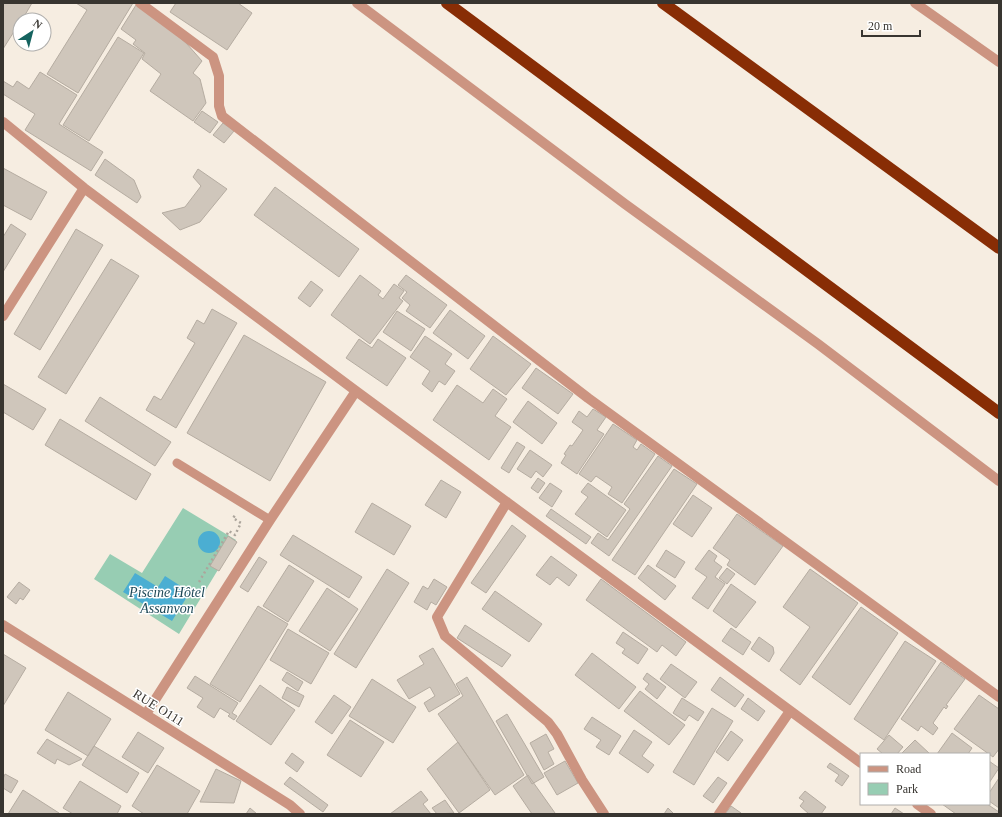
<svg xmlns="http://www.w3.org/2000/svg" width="1002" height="817" font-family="'Times New Roman',serif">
  <rect width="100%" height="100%" fill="#f6ede1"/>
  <path fill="#97cdb3" d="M183,508L236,540L179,634L94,579L110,554L142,573Z"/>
  <path fill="#4baed2" d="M198 542a11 11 0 1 1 22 0a11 11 0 1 1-22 0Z
    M135,573L158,587L165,576L190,592L172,621L123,592Z"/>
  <path fill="#cfc6bb" stroke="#b5aca1" d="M3,3H32L22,20H20V22L3,49Z
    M76,3H133L78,93L47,74L87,10Z
    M176,3H238L252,13L227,50L170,12Z
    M136,5L168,27L187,44L202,61L193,73L200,79L206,103L193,121L150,91L161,74L142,59L145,53L133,44L136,40L121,29Z
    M118,37L144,53L89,141L63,125Z
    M40,72L77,95L59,124L103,152L91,171L25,130L35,114L3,94V81L13,87L17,81L29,89Z
    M202,111L218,122L210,133L194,122Z
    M223,123L234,131L224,143L213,135Z
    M105,159L134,180L141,197L137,203L95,175Z
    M3,168L47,192L31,220L3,205Z
    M198,169L227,189L200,222L180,230L162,213L185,207L201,186L193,177Z
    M275,187L359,249L339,277L254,215Z
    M11,224L26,234L3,272V237Z
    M76,229L103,245L40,350L14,334Z
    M111,259L139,276L66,394L38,377Z
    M360,275L381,291L378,295L383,299L394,284L404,291L399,298L403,301L370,344L331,315Z
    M406,275L447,305L430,328L406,311L410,305L402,298L407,292L398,285Z
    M311,281L323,290L310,307L298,298Z
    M212,309L237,323L176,428L146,410L154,396L161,400L195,343L187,338L197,320L204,324Z
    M450,310L485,336L468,359L433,333Z
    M397,311L425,329L411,351L383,332Z
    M244,335L326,382L270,481L187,433Z
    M425,336L452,354L445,364L455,371L445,385L439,381L432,392L422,384L430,371L410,357Z
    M493,336L531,364L506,395L470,369Z
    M359,339L372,348L378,339L406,358L387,386L346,358Z
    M536,368L573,394L558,414L522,388Z
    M3,384L46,409L33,430L3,412Z
    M457,385L483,403L493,389L507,399L495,416L511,427L489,460L433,420Z
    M100,397L171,442L155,466L85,421Z
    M528,401L557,423L542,444L513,422Z
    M593,409L606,417L597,430L604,434L577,474L561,463L566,455L564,454L570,445L572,446L583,430L572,422L579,411L587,417Z
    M60,419L151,474L136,500L45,445Z
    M613,424L637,440L633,447L637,450L641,444L655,454L622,503L608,494L612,487L596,476L591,482L579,474Z
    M517,442L525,447L509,473L501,468Z
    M530,450L552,465L543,477L536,471L531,478L517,469Z
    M658,456L672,466L609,556L591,543L598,533L608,540L630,509L624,504Z
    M674,469L697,484L635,575L612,560Z
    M538,478L545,483L538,493L531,488Z
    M441,480L461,492L446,518L425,505Z
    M550,483L562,491L552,507L539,498Z
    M588,483L626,510L607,537L575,514L588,497L581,492Z
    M693,495L712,508L692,537L673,524Z
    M372,503L411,526L394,555L355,532Z
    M551,509L591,537L586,544L546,516Z
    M737,514L783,546L755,585L727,565L730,560L713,548Z
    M512,525L526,536L486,593L471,583Z
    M293,535L362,577L349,598L280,555Z
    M228,536L237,542L219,571L210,566Z
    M666,550L685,562L675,578L656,566Z
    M709,550L717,556L714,561L722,567L715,577L725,584L708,609L692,598L707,577L695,569Z
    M551,556L577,575L569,586L557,577L550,585L536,575Z
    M259,557L267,562L248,592L240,587Z
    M289,565L314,581L288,622L263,606Z
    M648,565L676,586L665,600L638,578Z
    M727,568L735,574L727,584L719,578Z
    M387,569L409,583L356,668L334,654Z
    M810,569L858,603L800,685L780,670L810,627L783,607Z
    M434,579L447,587L436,605L431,602L427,610L414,602L423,586L428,589Z
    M601,579L686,642L676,656L662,645L657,652L586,600Z
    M19,582L30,590L23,600L20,598L16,604L7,597Z
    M731,584L756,602L736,628L713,611Z
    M327,588L358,609L330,651L299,631Z
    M495,591L542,624L529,642L482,609Z
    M258,606L288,624L240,702L210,684Z
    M861,607L898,633L850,705L812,677Z
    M465,625L511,655L502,667L457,638Z
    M731,628L751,642L743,655L722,641Z
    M288,629L329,653L311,684L270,660Z
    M623,632L648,649L638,664L622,653L625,649L616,643Z
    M759,637L773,647L774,653L769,662L751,649Z
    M905,641L936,661L884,740L854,719Z
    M433,648L460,694L429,712L424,703L435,696L430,687L409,699L397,680L424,664L419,656Z
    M592,653L636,687L619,709L575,675Z
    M3,654L26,668L3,706Z
    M941,662L965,679L946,705L948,706L946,709L944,707L933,723L938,728L933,735L921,726L918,731L901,719Z
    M671,664L697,682L685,698L660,679Z
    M287,672L303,682L298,691L282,680Z
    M647,673L666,687L657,699L645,689L649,684L643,679Z
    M195,676L238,703L232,713L237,716L234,720L228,716L230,714L220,708L214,718L197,707L203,698L187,688Z
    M467,677L524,775L495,795L438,714L463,696L456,684Z
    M720,677L744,695L735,707L711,690Z
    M372,679L416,707L393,743L349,716Z
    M260,685L295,710L271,745L236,721Z
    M287,687L304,696L299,707L282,698Z
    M640,691L685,725L669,745L624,711Z
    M68,692L111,719L88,756L45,730Z
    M334,695L351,707L332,734L315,722Z
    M979,695L999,709V749L993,757L954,729Z
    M682,698L704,712L698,721L689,715L685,721L673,713Z
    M748,698L765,711L758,721L741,709Z
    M712,708L733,721L694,785L673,772Z
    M507,714L544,777L532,784L496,721Z
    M592,717L621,736L609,755L596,747L601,740L584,729Z
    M350,720L384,742L361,777L327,755Z
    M634,730L652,742L642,756L654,765L648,773L619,753Z
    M731,731L743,740L728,761L716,752Z
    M138,732L164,748L148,773L122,757Z
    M952,733L972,748L968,754H937Z
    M546,734L554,749L548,752L554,764L544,770L530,743Z
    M889,735L903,747L897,754H883L877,749Z
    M47,739L82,759L69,765L57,759L55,764L37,753Z
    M915,740L930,754H901Z
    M458,742L490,790L459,813L427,769Z
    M94,746L139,773L127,793L82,765Z
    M292,753L304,762L297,772L285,763Z
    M565,761L578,783L557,795L544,773Z
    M989,761L999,768L989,783Z
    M830,763L849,776L842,786L835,781L839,775L827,767Z
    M157,765L200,791L187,814H144L132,806Z
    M216,769L241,781L234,803L200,802Z
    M5,774L18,781L11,793L3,788V779Z
    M528,775L555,813L553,814H532L513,786Z
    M290,777L328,805L323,812L284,784Z
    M718,777L727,783L713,803L703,796Z
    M999,778V808L989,801V793Z
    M80,781L121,806L117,814H73L63,808Z
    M23,790L59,813L58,814H8Z
    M421,791L428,800L423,804L431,814H390Z
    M805,791L826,807L821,814H809L800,806L804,801L799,798Z
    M445,800L454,813L437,814L432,808Z
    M942,804H987L999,812V814H956Z
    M731,806L741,813L740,814H725Z
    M250,808L257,814H246Z
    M668,808L674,814H664Z
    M895,808L904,814H891Z"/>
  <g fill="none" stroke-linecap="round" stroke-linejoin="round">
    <path stroke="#aca59c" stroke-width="2.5" stroke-dasharray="2 3" stroke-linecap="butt" d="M199,582L229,531L235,535L241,523L233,518L236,514"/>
    <path stroke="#cc9481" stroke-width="9" d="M177,463L270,520"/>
    <path stroke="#cc9481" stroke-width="10" d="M140,3L213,57L219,76V106L222,116L588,398L999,697
      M357,3L625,204L818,344L999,481
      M915,3L999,62
      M3,122L84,188L356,391L861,763
      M3,316L84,188
      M507,502L437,617L445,636L548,722L557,734L582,780L604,814
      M3,625L290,805L300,814
      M146,714L270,520L356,391
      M917,804L931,814
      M719,814L790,711"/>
    <path stroke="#882d05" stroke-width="12" d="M447,3L999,413
      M663,3L999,248"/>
  </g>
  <g text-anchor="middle" stroke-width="3" stroke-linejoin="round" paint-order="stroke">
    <g font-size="13" fill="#383530" stroke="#fff">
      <text transform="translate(159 707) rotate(32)" y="5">RUE O111</text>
    </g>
    <g font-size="14" font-style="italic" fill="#1d4857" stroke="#fff">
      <text x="167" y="597">Piscine Hôtel<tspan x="167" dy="16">Assanvon</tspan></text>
    </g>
  </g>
  <rect width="1002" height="817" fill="none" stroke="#383530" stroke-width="8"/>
  <rect x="860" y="753" width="130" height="52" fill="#ffffff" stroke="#afaeac"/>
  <rect x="868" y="766" width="20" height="6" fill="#cc9481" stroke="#afaeac"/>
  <text x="896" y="773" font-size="12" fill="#383530">Road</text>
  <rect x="868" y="783" width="20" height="12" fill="#97cdb3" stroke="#afaeac"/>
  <text x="896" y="793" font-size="12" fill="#383530">Park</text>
  <g transform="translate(32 32) rotate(36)"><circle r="19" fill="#ffffff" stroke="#afaeac"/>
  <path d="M0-3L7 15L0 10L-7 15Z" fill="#15635f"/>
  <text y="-6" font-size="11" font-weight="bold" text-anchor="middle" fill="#383530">N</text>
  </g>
  <path d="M862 30v6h58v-6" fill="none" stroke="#383530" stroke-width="2"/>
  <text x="868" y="30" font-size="12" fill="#383530" stroke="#ffffff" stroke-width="3" paint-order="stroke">20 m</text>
</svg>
